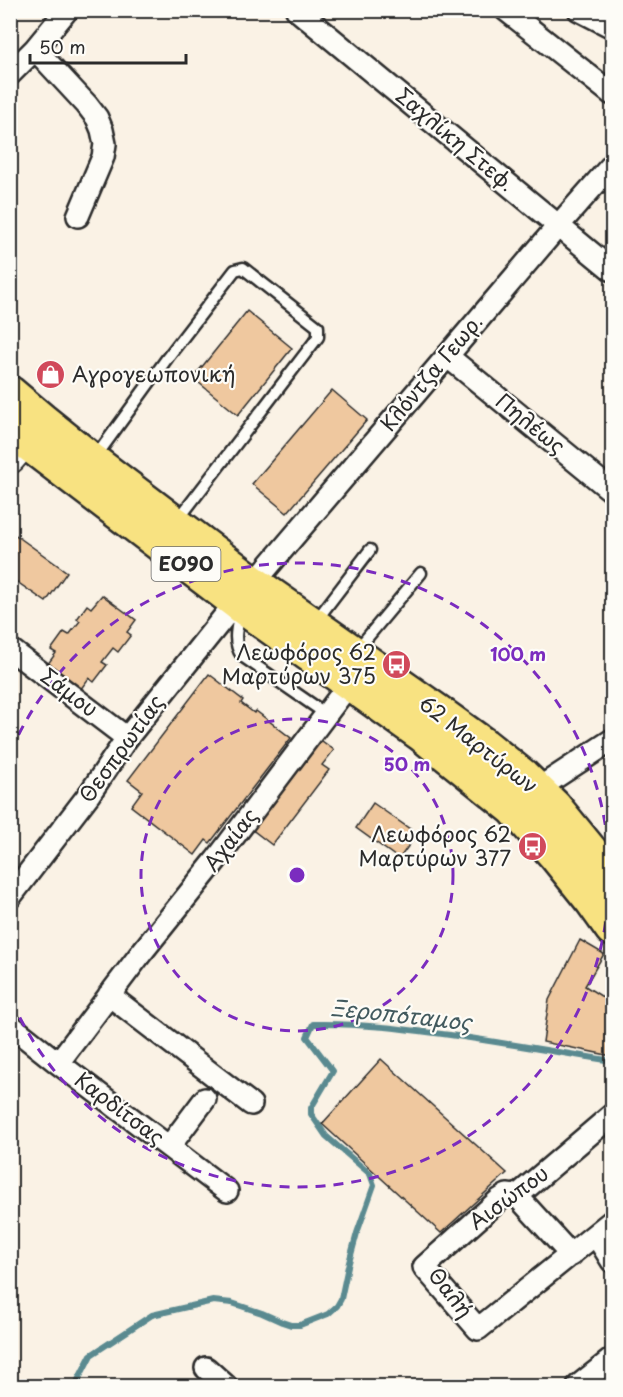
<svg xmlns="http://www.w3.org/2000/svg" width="623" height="1397" font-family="'Playpen Sans',sans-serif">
  <rect width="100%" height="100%" fill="#faf2e5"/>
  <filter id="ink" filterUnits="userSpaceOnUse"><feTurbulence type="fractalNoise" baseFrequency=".0167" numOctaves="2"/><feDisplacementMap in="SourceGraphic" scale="12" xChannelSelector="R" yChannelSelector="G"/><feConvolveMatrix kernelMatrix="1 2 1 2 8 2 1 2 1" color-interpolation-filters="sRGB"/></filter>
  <g filter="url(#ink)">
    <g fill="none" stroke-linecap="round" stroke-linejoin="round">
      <path stroke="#5a8a90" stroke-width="6" d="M75,1386L91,1355L152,1315L213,1301L232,1303L262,1313L282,1322L291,1325H300L328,1314L337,1306L341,1299L348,1266L357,1233L374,1185L370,1174L326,1136L311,1114V1108L333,1071L307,1037L313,1024C359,1023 405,1029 450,1035C504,1043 558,1052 612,1061"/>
    </g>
    <path fill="#efc89f" stroke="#2b2b2b" stroke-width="1.5" d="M247,311L292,348L238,415L193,378Z
      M332,390L367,420L287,513L252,484Z
      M10,531L67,572L46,602L10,577Z
      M102,595L136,620L127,632L131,635L118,652L113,648L102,662L107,665L94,682L89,678L80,690L47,665L56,653L51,650L64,632L69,635L80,621L77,619L87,605L91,608Z
      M209,674L243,700L241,703L254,713L256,711L291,738L210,843L206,840L195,855L131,806L142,791L128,780Z
      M318,738L334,750L322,765L329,770L272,845L250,828Z
      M373,803L417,834L399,859L356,828Z
      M580,940L604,954L585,986L612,1003V1056L543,1042L549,1000Z
      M381,1059L507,1173L441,1233L322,1124Z"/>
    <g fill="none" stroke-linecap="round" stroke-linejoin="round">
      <defs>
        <path id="lane" d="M94,459L168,357L235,270L243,268L318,327V337L177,521
          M240,612C237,627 232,642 242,656L326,714
          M315,622L370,550
          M356,651L421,573"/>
        <path id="street" d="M297,10L612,270
          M506,10L612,94
          M579,10L612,27
          M35,49L87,105L97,118L102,130L105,144L103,157L78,216
          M10,74L35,49L67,10
          M447,356L612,491
          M254,583L558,226L612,165
          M10,649L127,738
          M527,796L612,740
          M10,897L90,793L127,738L236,602
          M109,995L251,1104
          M10,1025L58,1063L227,1191
          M58,1063L142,952L216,860L350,683
          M612,1115L517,1196L507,1195L499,1200L424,1267L478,1329L612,1221
          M169,1147L205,1099
          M517,1196L571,1255
          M596,1235L612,1261
          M206,1368L226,1386
          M578,1386L612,1359"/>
        <path id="secondary" d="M10,458L40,423"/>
        <path id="primary" d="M10,393L42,420L93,461L254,583L437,711L484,745L523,776L554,806L612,877
          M10,430L241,606L421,734L514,809L555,855L592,901L612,929"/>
      </defs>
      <use href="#lane" stroke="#2b2b2b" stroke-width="15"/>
      <use href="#street" stroke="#2b2b2b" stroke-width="26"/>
      <use href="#secondary" stroke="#2b2b2b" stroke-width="34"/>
      <use href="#primary" stroke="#2b2b2b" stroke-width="38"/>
      <use href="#lane" stroke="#fdfcf7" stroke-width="10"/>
      <use href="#street" stroke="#fdfcf7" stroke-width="21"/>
      <use href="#secondary" stroke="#fdfcf7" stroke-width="30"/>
      <use href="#primary" stroke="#f8e281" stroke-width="33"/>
    </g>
  </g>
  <g fill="none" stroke="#7b2cbf" stroke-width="3" stroke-dasharray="10 8">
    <circle cx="297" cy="875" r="156"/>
    <path d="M11 751A312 312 0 1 1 11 999"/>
  </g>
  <defs>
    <symbol id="shop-disc" viewBox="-11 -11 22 22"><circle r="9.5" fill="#d1495b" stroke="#fdfcf7"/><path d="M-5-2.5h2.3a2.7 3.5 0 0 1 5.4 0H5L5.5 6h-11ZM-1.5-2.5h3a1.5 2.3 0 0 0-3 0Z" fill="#fff"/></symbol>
    <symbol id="bus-disc" viewBox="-11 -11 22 22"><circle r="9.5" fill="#d1495b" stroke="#fdfcf7"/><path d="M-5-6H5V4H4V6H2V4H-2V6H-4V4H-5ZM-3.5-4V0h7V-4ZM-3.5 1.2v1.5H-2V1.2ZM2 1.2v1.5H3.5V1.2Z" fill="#fff"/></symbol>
  </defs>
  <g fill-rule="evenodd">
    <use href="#shop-disc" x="34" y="358" width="33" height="33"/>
    <use href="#bus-disc" x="380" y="648" width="33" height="33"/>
    <use href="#bus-disc" x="516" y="830" width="33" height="33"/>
  </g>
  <g text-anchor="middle" stroke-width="4.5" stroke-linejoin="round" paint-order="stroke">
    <rect fill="#fdfcf7" stroke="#6a6a68" stroke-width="1.5" x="151.5" y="547" width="69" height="34" rx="4.5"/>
    <g font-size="20" font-weight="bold" fill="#2b2b2b">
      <text x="186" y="571">ΕΟ90</text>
    </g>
    <g font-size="21" fill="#2b2b2b" stroke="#fdfcf7">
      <text transform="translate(455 140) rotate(40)" y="7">Σαχλίκη Στεφ.</text>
      <text transform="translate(432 373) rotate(-50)" y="7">Κλόντζα Γεωρ.</text>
      <text transform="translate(530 424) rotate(39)" y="7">Πηλέως</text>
      <text transform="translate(69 693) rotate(37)" y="7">Σάμου</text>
      <text transform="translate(478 745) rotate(38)" y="7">62 Μαρτύρων</text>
      <text transform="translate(122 749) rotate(-54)" y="7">Θεσπρωτίας</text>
      <text transform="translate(231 840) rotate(-52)" y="7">Αχαίας</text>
      <text transform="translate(119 1109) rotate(37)" y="7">Καρδίτσας</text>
      <text transform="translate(509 1198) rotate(-36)" y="7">Αισώπου</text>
      <text transform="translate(450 1293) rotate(52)" y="7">Θαλή</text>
    </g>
    <g font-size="21" fill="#2b2b2b" stroke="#fdfcf7" text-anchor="end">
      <text x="72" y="382" text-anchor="start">Αγρογεωπονική</text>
      <text x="376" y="660">Λεωφόρος 62<tspan x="376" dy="24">Μαρτύρων 375</tspan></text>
      <text x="511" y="842">Λεωφόρος 62<tspan x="511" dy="24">Μαρτύρων 377</tspan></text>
    </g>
    <g font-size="22" font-style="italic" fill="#425a5e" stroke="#fdfcf7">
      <text transform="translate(401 1015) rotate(6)" y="8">Ξεροπόταμος</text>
    </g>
  </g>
  <circle cx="297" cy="875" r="9" fill="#7b2cbf" stroke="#fdfcf7" stroke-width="3"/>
  <g font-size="18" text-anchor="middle" font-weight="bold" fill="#7b2cbf" stroke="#fdfcf7" stroke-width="4.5" stroke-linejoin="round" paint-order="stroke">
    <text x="518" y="661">100 m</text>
    <text x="407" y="771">50 m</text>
  </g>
  <rect width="623" height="1397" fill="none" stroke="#fdfcf7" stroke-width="36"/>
  <rect x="18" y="18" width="587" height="1361" fill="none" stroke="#2b2b2b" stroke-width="2" filter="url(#ink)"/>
  <path d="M30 54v9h156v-9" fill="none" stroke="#2b2b2b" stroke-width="3"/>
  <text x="39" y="54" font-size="18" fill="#2b2b2b" stroke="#fdfcf7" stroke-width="4.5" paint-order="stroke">50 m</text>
</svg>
